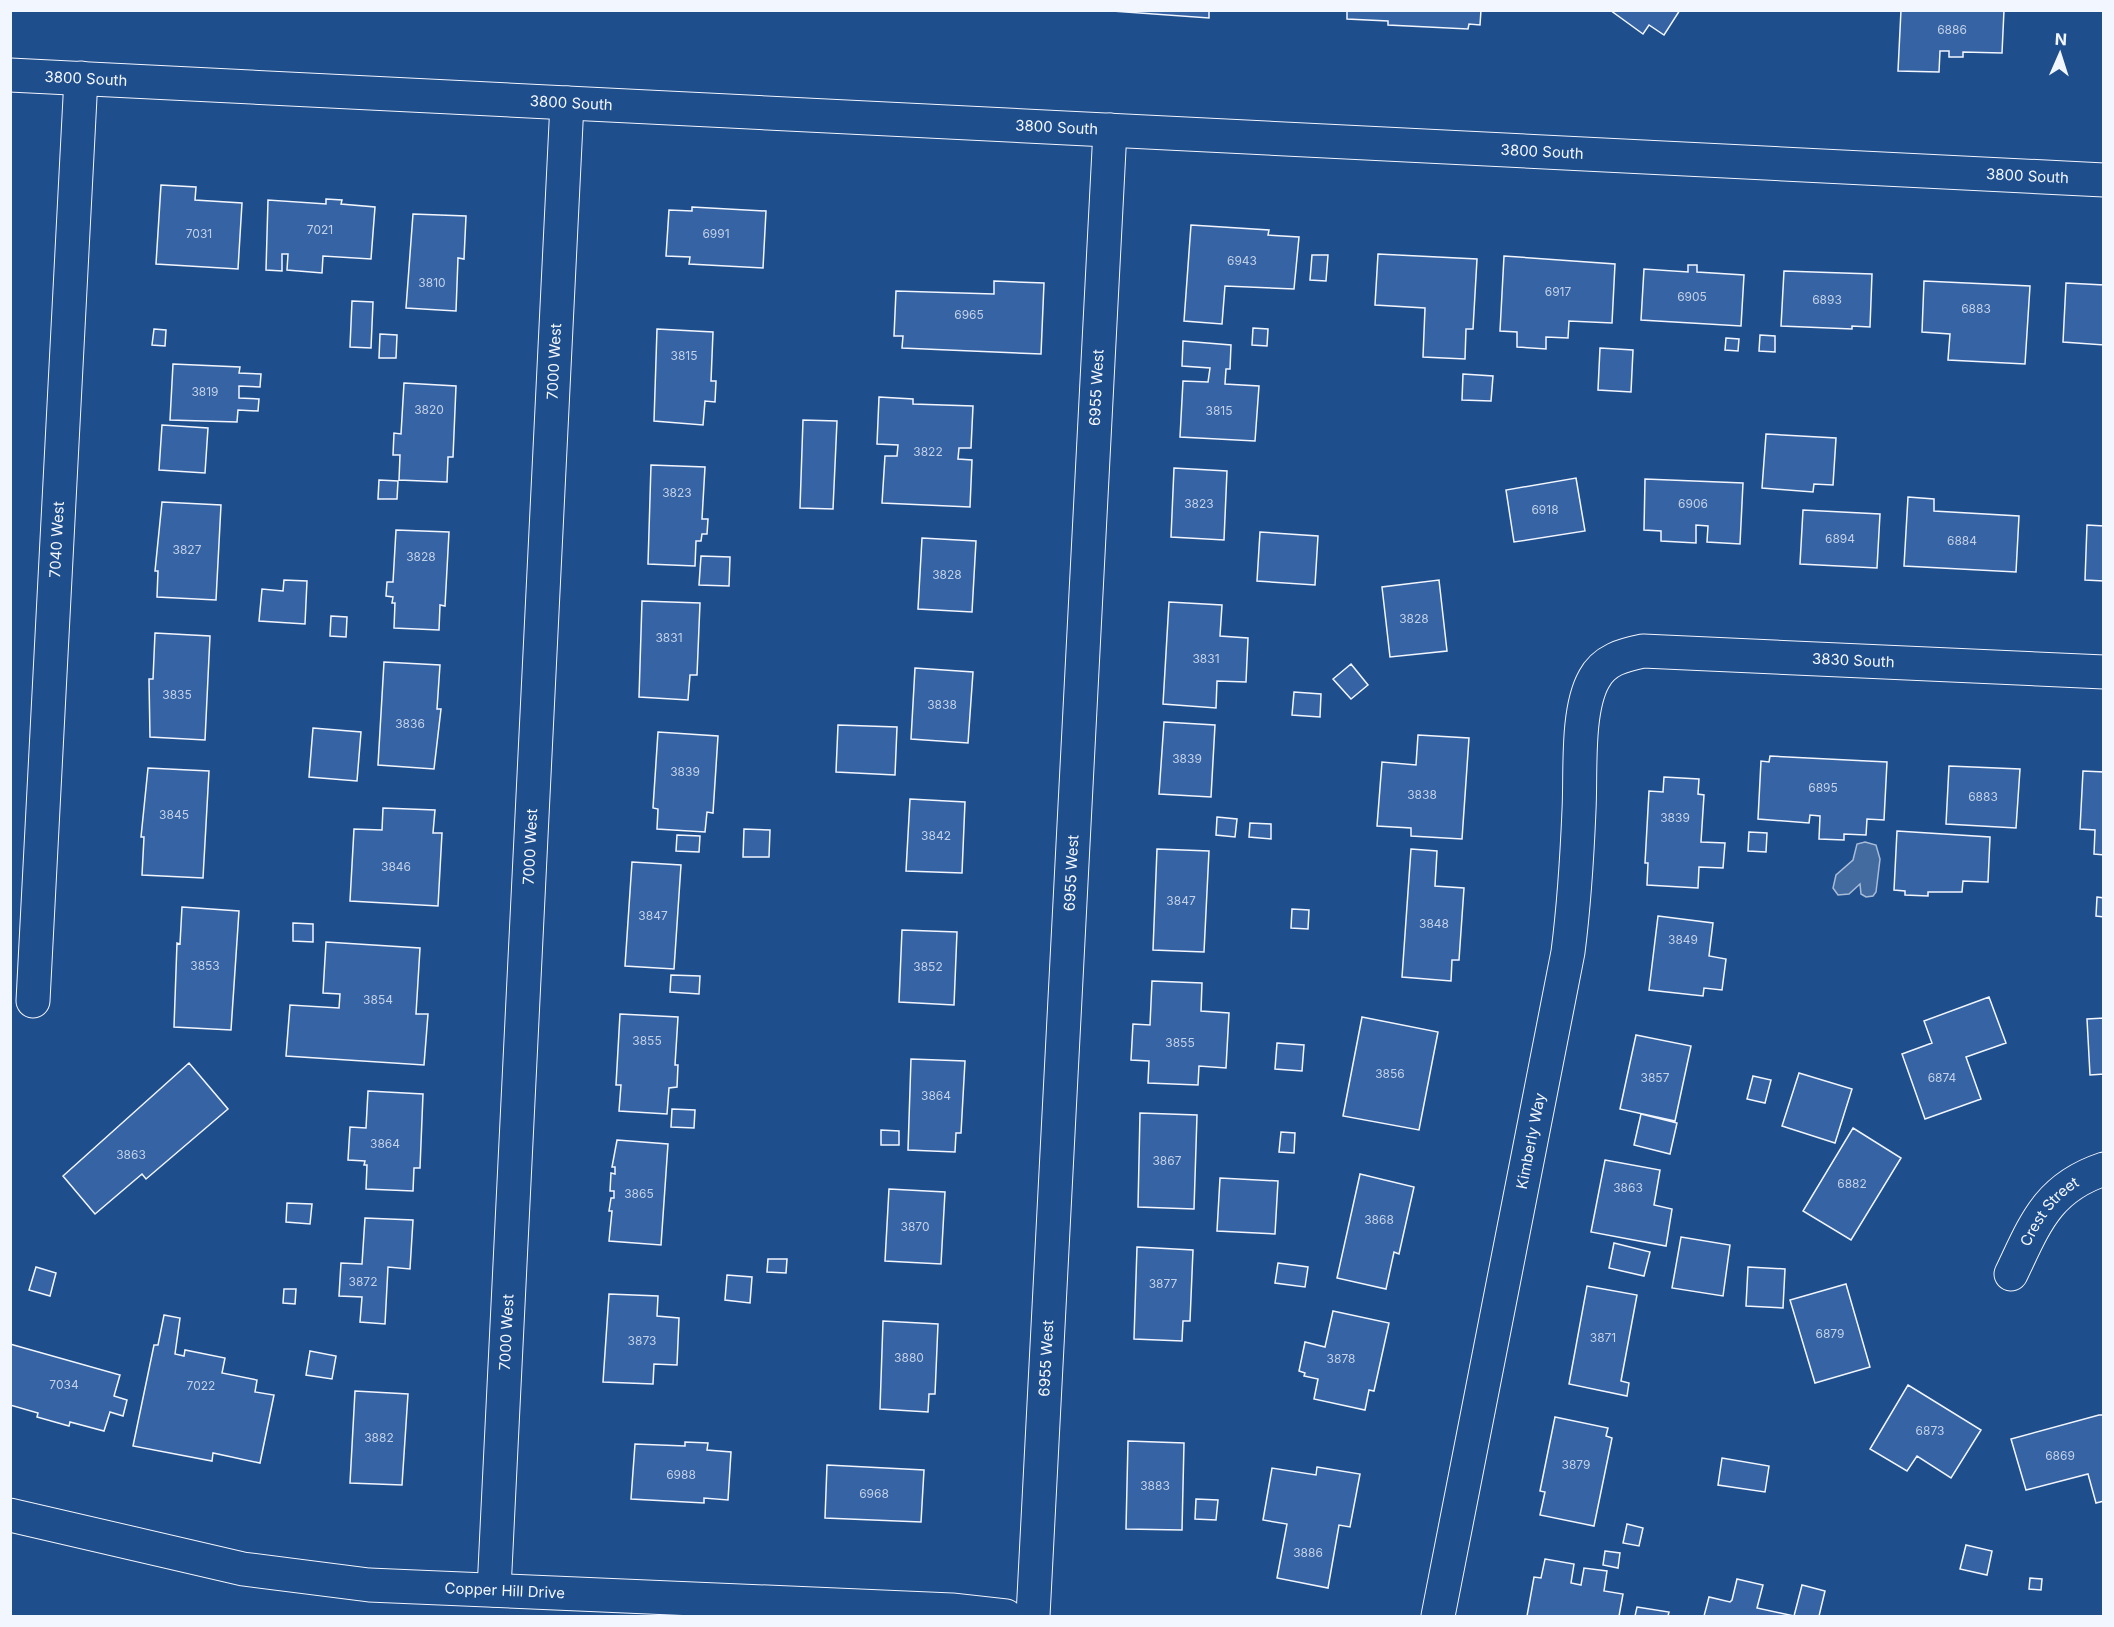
<svg xmlns="http://www.w3.org/2000/svg" width="2114" height="1627" font-family="Inter,sans-serif">
  <rect width="100%" height="100%" fill="#1f4e8c"/>
  <path fill="#446ba0" stroke="#a8bbd7" stroke-width="1.5" d="M1865,842L1876,845L1880,859L1876,892L1873,896L1866,897L1861,894L1860,884L1849,894L1838,895L1833,888L1836,875L1853,860L1857,844Z"/>
  <path fill="#3563a3" stroke="#f2f6ff" stroke-width="1.5" d="M1098,10H1209V18Z
    M1347,10H1481L1480,25L1469,24L1468,29L1388,25V21L1347,19Z
    M1610,10H1680L1664,35L1649,25L1643,34Z
    M1901,10H2004L2002,53L1963,52V57H1949V51H1940L1939,72L1898,71Z
    M161,185L196,187L195,200L242,203L238,269L156,264Z
    M326,199L342,200L341,204L375,207L371,259L323,256L322,273L287,270L288,254H282V271L266,270L268,200L326,204Z
    M692,207L766,211L763,268L689,264L690,257L666,256L669,210L692,211Z
    M413,214L466,216L464,259L458,258L456,311L406,308Z
    M1191,225L1269,230L1268,235L1299,237L1294,289L1225,286L1222,324L1184,321Z
    M1378,254L1477,259L1473,329H1466L1465,359L1423,357L1425,308L1375,305Z
    M1312,255H1328L1326,281L1310,280Z
    M1504,256L1615,264L1612,323L1569,321L1568,338L1546,337V349L1517,347V332L1500,331Z
    M1688,265H1697V272L1744,275L1741,326L1641,320L1644,269L1688,272Z
    M1784,271L1872,274L1870,327L1852,326V329L1781,326Z
    M994,281L1044,283L1041,354L902,348L903,336H894L896,291L994,294Z
    M1924,281L2030,286L2025,364L1948,360L1950,334L1922,332Z
    M2066,283L2104,285V345L2063,342Z
    M352,301L373,302L371,348L350,347Z
    M1253,328L1268,329L1267,346L1252,345Z
    M154,329L166,330L165,346L152,345Z
    M657,329L713,332L711,381H716L715,402L705,401L703,425L654,421Z
    M380,334L397,335L396,358H379Z
    M1760,335L1775,336V352L1759,351Z
    M1726,338L1739,339L1738,351L1725,350Z
    M1183,341L1231,345L1230,369H1226L1225,384L1259,386L1255,441L1180,437L1183,381L1208,382L1210,368L1182,366Z
    M1600,348L1633,350L1631,392L1598,390Z
    M173,364L240,367L239,373L261,374L260,387L239,386V398L259,399L258,411L238,410L237,422L170,420Z
    M1463,374L1493,376L1491,401L1462,400Z
    M404,383L456,386L453,457H448L447,482L399,480L400,455H393L394,433L401,434Z
    M879,397L913,399V404L973,406L971,448H959L958,459L972,460L970,507L882,503L885,456H897L898,445L877,444Z
    M803,420L837,421L833,509L800,508Z
    M162,425L208,428L205,473L159,470Z
    M1766,434L1836,438L1833,485L1814,484L1813,492L1762,488Z
    M651,465L705,467L702,519H708L707,534H702L701,541H696L695,566L648,564Z
    M1174,468L1227,471L1224,540L1171,537Z
    M1576,478L1585,531L1514,542L1506,490Z
    M1645,479L1743,483L1740,544L1707,542L1708,526L1696,525V543L1661,541V531L1644,530Z
    M379,480L398,481L397,499H378Z
    M1908,497L1934,499V511L2019,516L2016,572L1904,566Z
    M162,502L221,505L216,600L157,597L158,571H155Z
    M1803,510L1880,514L1877,568L1800,564Z
    M2087,525L2104,526V581L2085,580Z
    M396,530L449,532L445,606L440,605L439,630L394,628L395,603H392L393,597L386,596L387,582H393Z
    M1260,532L1318,536L1315,585L1257,581Z
    M922,538L976,541L972,612L918,609Z
    M701,556L730,557L729,586L699,585Z
    M284,580L307,581L305,624L259,621L262,589L283,591Z
    M1439,580L1447,651L1390,657L1382,587Z
    M642,601L700,603L697,675H690L688,700L639,697Z
    M1169,602L1222,605L1220,636L1248,638L1246,682L1217,681L1216,708L1163,704Z
    M331,616L347,617L346,637L330,636Z
    M155,633L210,636L205,740L150,737L149,679H153Z
    M384,662L440,665L437,709H441L434,769L378,765Z
    M1351,664L1368,685L1351,699L1333,679Z
    M915,668L973,672L968,743L911,739Z
    M1294,692L1321,694L1320,717L1292,715Z
    M1164,722L1215,725L1211,797L1159,794Z
    M838,725L897,727L895,775L836,772Z
    M313,728L361,732L357,781L309,777Z
    M658,732L718,736L713,813L707,812L705,832L657,829L658,809L653,808Z
    M1418,735L1469,738L1462,839L1411,836V828L1377,826L1382,762L1416,765Z
    M1770,756L1887,762L1884,820L1867,819L1866,835L1844,834V840L1819,839L1820,816L1810,815L1809,823L1758,819L1761,761L1769,762Z
    M1949,766L2020,769L2016,828L1946,824Z
    M148,768L209,771L203,878L142,875L144,837H141Z
    M2083,771L2104,772V855L2094,854L2095,830L2080,829Z
    M1664,777L1699,779L1698,794L1704,795L1701,842L1725,843L1723,868L1699,867L1698,888L1647,885L1648,863H1645L1649,791L1663,792Z
    M910,799L965,802L962,873L906,871Z
    M383,808L435,810L433,833H442L438,906L350,901L354,829L382,830Z
    M1217,817L1237,819L1235,837L1216,835Z
    M1250,823L1271,824V839L1249,837Z
    M744,829L770,830L769,857H743Z
    M1897,831L1990,837L1988,882L1963,881L1962,892H1928V896L1905,895V891L1894,890Z
    M1749,832L1767,833L1766,852L1748,851Z
    M677,835L700,836L699,852L676,851Z
    M1157,849L1209,851L1204,952L1153,950Z
    M1411,849L1437,851L1435,886L1464,888L1459,960H1452L1451,981L1402,977Z
    M632,862L681,865L674,969L625,966Z
    M2097,897L2104,898V917L2096,916Z
    M182,907L239,911L231,1030L174,1027L177,943L180,944Z
    M1292,909L1309,910L1308,929L1291,928Z
    M1658,916L1713,923L1709,956L1726,959L1722,990L1704,988L1703,996L1649,990Z
    M293,923L313,924V942L293,941Z
    M902,930L957,932L954,1005L899,1002Z
    M326,942L420,948L416,1014H428L424,1065L286,1056L290,1005L339,1008L340,994L323,993Z
    M671,975L700,976L699,994L670,992Z
    M1152,981L1202,983L1201,1011L1229,1013L1226,1068L1199,1066L1198,1085L1148,1083L1149,1061L1131,1060L1133,1024L1150,1025Z
    M1989,997L2006,1043L1966,1057L1981,1099L1925,1119L1902,1054L1932,1043L1924,1021Z
    M620,1014L678,1017L675,1065H678L677,1087L669,1088L667,1114L619,1111L621,1085H616Z
    M1362,1017L1438,1032L1419,1130L1343,1116Z
    M2104,1018V1074L2090,1075L2087,1019Z
    M1636,1035L1691,1046L1675,1121L1620,1109Z
    M1277,1043L1304,1045L1302,1071L1275,1069Z
    M911,1059L965,1061L961,1133H956L955,1152L908,1150Z
    M189,1063L228,1109L146,1179L142,1174L95,1214L63,1176Z
    M1799,1073L1852,1089L1835,1143L1782,1126Z
    M1753,1076L1771,1080L1765,1103L1747,1099Z
    M368,1091L423,1094L420,1168H414L413,1191L366,1189L367,1165H364L365,1161L348,1160L350,1127L366,1128Z
    M672,1109L695,1110L694,1128L671,1127Z
    M1140,1113L1197,1115L1194,1209L1138,1207Z
    M1641,1114L1677,1123L1670,1154L1634,1145Z
    M1853,1128L1901,1158L1851,1240L1803,1211Z
    M881,1130L899,1131V1145H881Z
    M1281,1132L1295,1133L1294,1153L1279,1152Z
    M617,1140L668,1144L661,1245L609,1241L612,1211H609L611,1198H614V1191H610L611,1173L615,1174V1167H612Z
    M1605,1160L1660,1170L1654,1205L1672,1209L1666,1246L1591,1232Z
    M1360,1174L1414,1187L1399,1254L1394,1252L1386,1289L1337,1278Z
    M1220,1178L1278,1181L1275,1234L1217,1231Z
    M889,1189L945,1192L941,1264L885,1261Z
    M287,1203L312,1204L310,1224L286,1222Z
    M365,1218L413,1220L410,1269L388,1267L385,1324L360,1322L362,1297L339,1296L341,1263L362,1264Z
    M1681,1237L1730,1245L1723,1296L1672,1288Z
    M1614,1243L1650,1252L1644,1276L1609,1268Z
    M1137,1247L1193,1250L1190,1321H1183L1182,1341L1134,1339Z
    M768,1259H787L786,1273L767,1272Z
    M1278,1263L1308,1267L1305,1287L1275,1283Z
    M36,1267L56,1273L50,1296L29,1290Z
    M1748,1267L1785,1269L1783,1308L1746,1306Z
    M727,1275L752,1277L750,1303L725,1300Z
    M1846,1284L1870,1367L1815,1383L1790,1300Z
    M1587,1286L1637,1295L1621,1381L1629,1383L1627,1396L1569,1384Z
    M284,1289H296L295,1304L283,1303Z
    M609,1294L658,1296L657,1316L679,1318L677,1365L654,1364L653,1384L603,1382Z
    M1333,1311L1389,1323L1374,1391L1369,1390L1365,1410L1314,1399L1318,1379L1304,1376L1305,1373L1299,1371L1305,1342L1325,1347Z
    M164,1315L180,1318L175,1354L184,1356L185,1350L225,1358L222,1373L257,1380L255,1392L274,1395L260,1463L213,1453L212,1461L133,1446L154,1345H158Z
    M883,1321L938,1324L935,1394H929L928,1412L880,1409Z
    M10,1344L120,1375L114,1396L127,1400L123,1416L110,1412L104,1431L70,1422L69,1426L37,1417L38,1413L10,1405Z
    M310,1351L336,1356L332,1379L306,1375Z
    M1908,1385L1981,1430L1951,1478L1917,1456L1907,1471L1870,1449Z
    M355,1391L408,1394L402,1485L350,1483Z
    M2099,1415H2104V1501L2096,1503L2088,1474L2026,1490L2011,1439Z
    M1555,1417L1608,1428L1606,1436L1612,1438L1594,1526L1540,1515L1545,1492L1540,1491Z
    M1128,1441L1184,1443L1182,1530L1126,1529Z
    M685,1442L708,1443L707,1450L731,1452L728,1500L704,1498V1503L631,1499L635,1444L685,1446Z
    M1722,1458L1769,1466L1765,1492L1718,1485Z
    M827,1465L924,1470L921,1522L825,1518Z
    M1317,1467L1360,1474L1350,1527L1339,1525L1328,1588L1277,1578L1287,1524L1263,1520L1272,1468L1316,1475Z
    M1196,1499L1218,1500L1216,1520L1195,1519Z
    M1627,1524L1643,1528L1639,1546L1623,1543Z
    M1966,1545L1992,1551L1987,1575L1960,1569Z
    M1605,1551L1620,1553L1618,1568L1603,1565Z
    M1545,1559L1574,1564L1571,1583L1581,1585L1584,1568L1607,1571L1604,1591L1623,1594L1619,1616H1527L1534,1577L1541,1578Z
    M2030,1578L2042,1579L2041,1590L2029,1589Z
    M1737,1579L1763,1585L1757,1608L1794,1616L1802,1585L1825,1591L1819,1616H1704L1709,1597L1730,1602L1732,1600Z
    M1637,1607L1669,1612L1668,1616H1635Z"/>
  <g fill="none" stroke-linecap="round" stroke-linejoin="round">
    <defs>
      <g id="minor">
        <path id="s1" d="M10,75L2104,180"/>
        <path id="s2" d="M33,1001L81,78"/>
        <path id="s3" d="M2011,1274C2035,1224 2047,1188 2104,1169"/>
        <path id="s4" d="M10,1515L243,1569L369,1585L952,1610L1006,1616"/>
        <path id="s5" d="M494,1590L567,103"/>
        <path id="s6" d="M1033,1616L1110,130"/>
        <path id="s7" d="M1438,1616L1568,952C1574,905 1577,858 1579,810C1581,774 1576,711 1594,679C1604,660 1623,655 1643,651L2104,672"/>
      </g>
    </defs>
    <use href="#minor" stroke="#f2f6ff" stroke-width="35"/>
    <use href="#minor" stroke="#1f4e8c" stroke-width="33"/>
  </g>
  <g text-anchor="middle" stroke-width="4.5" stroke-linejoin="round" paint-order="stroke">
    <g font-size="12" fill="#c3d1e8">
      <text x="1952" y="34">6886</text>
      <text x="320" y="234">7021</text>
      <text x="199" y="238">7031</text>
      <text x="716" y="238">6991</text>
      <text x="1242" y="265">6943</text>
      <text x="432" y="287">3810</text>
      <text x="1558" y="296">6917</text>
      <text x="1692" y="301">6905</text>
      <text x="1827" y="304">6893</text>
      <text x="1976" y="313">6883</text>
      <text x="969" y="319">6965</text>
      <text x="684" y="360">3815</text>
      <text x="205" y="396">3819</text>
      <text x="429" y="414">3820</text>
      <text x="1219" y="415">3815</text>
      <text x="928" y="456">3822</text>
      <text x="677" y="497">3823</text>
      <text x="1199" y="508">3823</text>
      <text x="1693" y="508">6906</text>
      <text x="1545" y="514">6918</text>
      <text x="1840" y="543">6894</text>
      <text x="1962" y="545">6884</text>
      <text x="187" y="554">3827</text>
      <text x="421" y="561">3828</text>
      <text x="947" y="579">3828</text>
      <text x="1414" y="623">3828</text>
      <text x="669" y="642">3831</text>
      <text x="1206" y="663">3831</text>
      <text x="177" y="699">3835</text>
      <text x="942" y="709">3838</text>
      <text x="410" y="728">3836</text>
      <text x="1187" y="763">3839</text>
      <text x="685" y="776">3839</text>
      <text x="1823" y="792">6895</text>
      <text x="1422" y="799">3838</text>
      <text x="1983" y="801">6883</text>
      <text x="174" y="819">3845</text>
      <text x="1675" y="822">3839</text>
      <text x="936" y="840">3842</text>
      <text x="396" y="871">3846</text>
      <text x="1181" y="905">3847</text>
      <text x="653" y="920">3847</text>
      <text x="1434" y="928">3848</text>
      <text x="1683" y="944">3849</text>
      <text x="205" y="970">3853</text>
      <text x="928" y="971">3852</text>
      <text x="378" y="1004">3854</text>
      <text x="647" y="1045">3855</text>
      <text x="1180" y="1047">3855</text>
      <text x="1390" y="1078">3856</text>
      <text x="1655" y="1082">3857</text>
      <text x="1942" y="1082">6874</text>
      <text x="936" y="1100">3864</text>
      <text x="385" y="1148">3864</text>
      <text x="131" y="1159">3863</text>
      <text x="1167" y="1165">3867</text>
      <text x="1852" y="1188">6882</text>
      <text x="1628" y="1192">3863</text>
      <text x="639" y="1198">3865</text>
      <text x="1379" y="1224">3868</text>
      <text x="915" y="1231">3870</text>
      <text x="363" y="1286">3872</text>
      <text x="1163" y="1288">3877</text>
      <text x="1830" y="1338">6879</text>
      <text x="1603" y="1342">3871</text>
      <text x="642" y="1345">3873</text>
      <text x="909" y="1362">3880</text>
      <text x="1341" y="1363">3878</text>
      <text x="64" y="1389">7034</text>
      <text x="201" y="1390">7022</text>
      <text x="1930" y="1435">6873</text>
      <text x="379" y="1442">3882</text>
      <text x="2060" y="1460">6869</text>
      <text x="1576" y="1469">3879</text>
      <text x="681" y="1479">6988</text>
      <text x="1155" y="1490">3883</text>
      <text x="874" y="1498">6968</text>
      <text x="1308" y="1557">3886</text>
    </g>
    <g font-size="15" fill="#f2f6ff" stroke="#1f4e8c">
      <text dy="5" stroke="none"><textPath href="#s1" startOffset="76">3800 South</textPath></text>
      <text dy="5" stroke="none"><textPath href="#s1" startOffset="562">3800 South</textPath></text>
      <text dy="5" stroke="none"><textPath href="#s1" startOffset="1048">3800 South</textPath></text>
      <text dy="5" stroke="none"><textPath href="#s1" startOffset="1534">3800 South</textPath></text>
      <text dy="5" stroke="none"><textPath href="#s1" startOffset="2020">3800 South</textPath></text>
      <text dy="5" stroke="none"><textPath href="#s5" startOffset="1230">7000 West</textPath></text>
      <text dy="5" stroke="none"><textPath href="#s6" startOffset="1230">6955 West</textPath></text>
      <text dy="5" stroke="none"><textPath href="#s2" startOffset="462">7040 West</textPath></text>
      <text dy="5" stroke="none"><textPath href="#s7" startOffset="1221">3830 South</textPath></text>
      <text dy="5" stroke="none"><textPath href="#s5" startOffset="744">7000 West</textPath></text>
      <text dy="5" stroke="none"><textPath href="#s6" startOffset="744">6955 West</textPath></text>
      <text dy="5" stroke="none"><textPath href="#s7" startOffset="484">Kimberly Way</textPath></text>
      <text dy="5" stroke="none"><textPath href="#s3" startOffset="74">Crest Street</textPath></text>
      <text dy="5" stroke="none"><textPath href="#s5" startOffset="258">7000 West</textPath></text>
      <text dy="5" stroke="none"><textPath href="#s6" startOffset="258">6955 West</textPath></text>
      <text dy="5" stroke="none"><textPath href="#s4" startOffset="502">Copper Hill Drive</textPath></text>
    </g>
  </g>
  <rect width="2114" height="1627" fill="none" stroke="#f2f6ff" stroke-width="24"/>
  <g transform="translate(2060 54) rotate(3)" stroke="#1f4e8c" stroke-width="4.5" paint-order="stroke">
  <path d="M0-4.5L10 22L0 15L-10 22Z" fill="#f2f6ff"/>
  <text y="-9" font-size="16" font-weight="bold" text-anchor="middle" fill="#f2f6ff">N</text>
  </g>
</svg>
